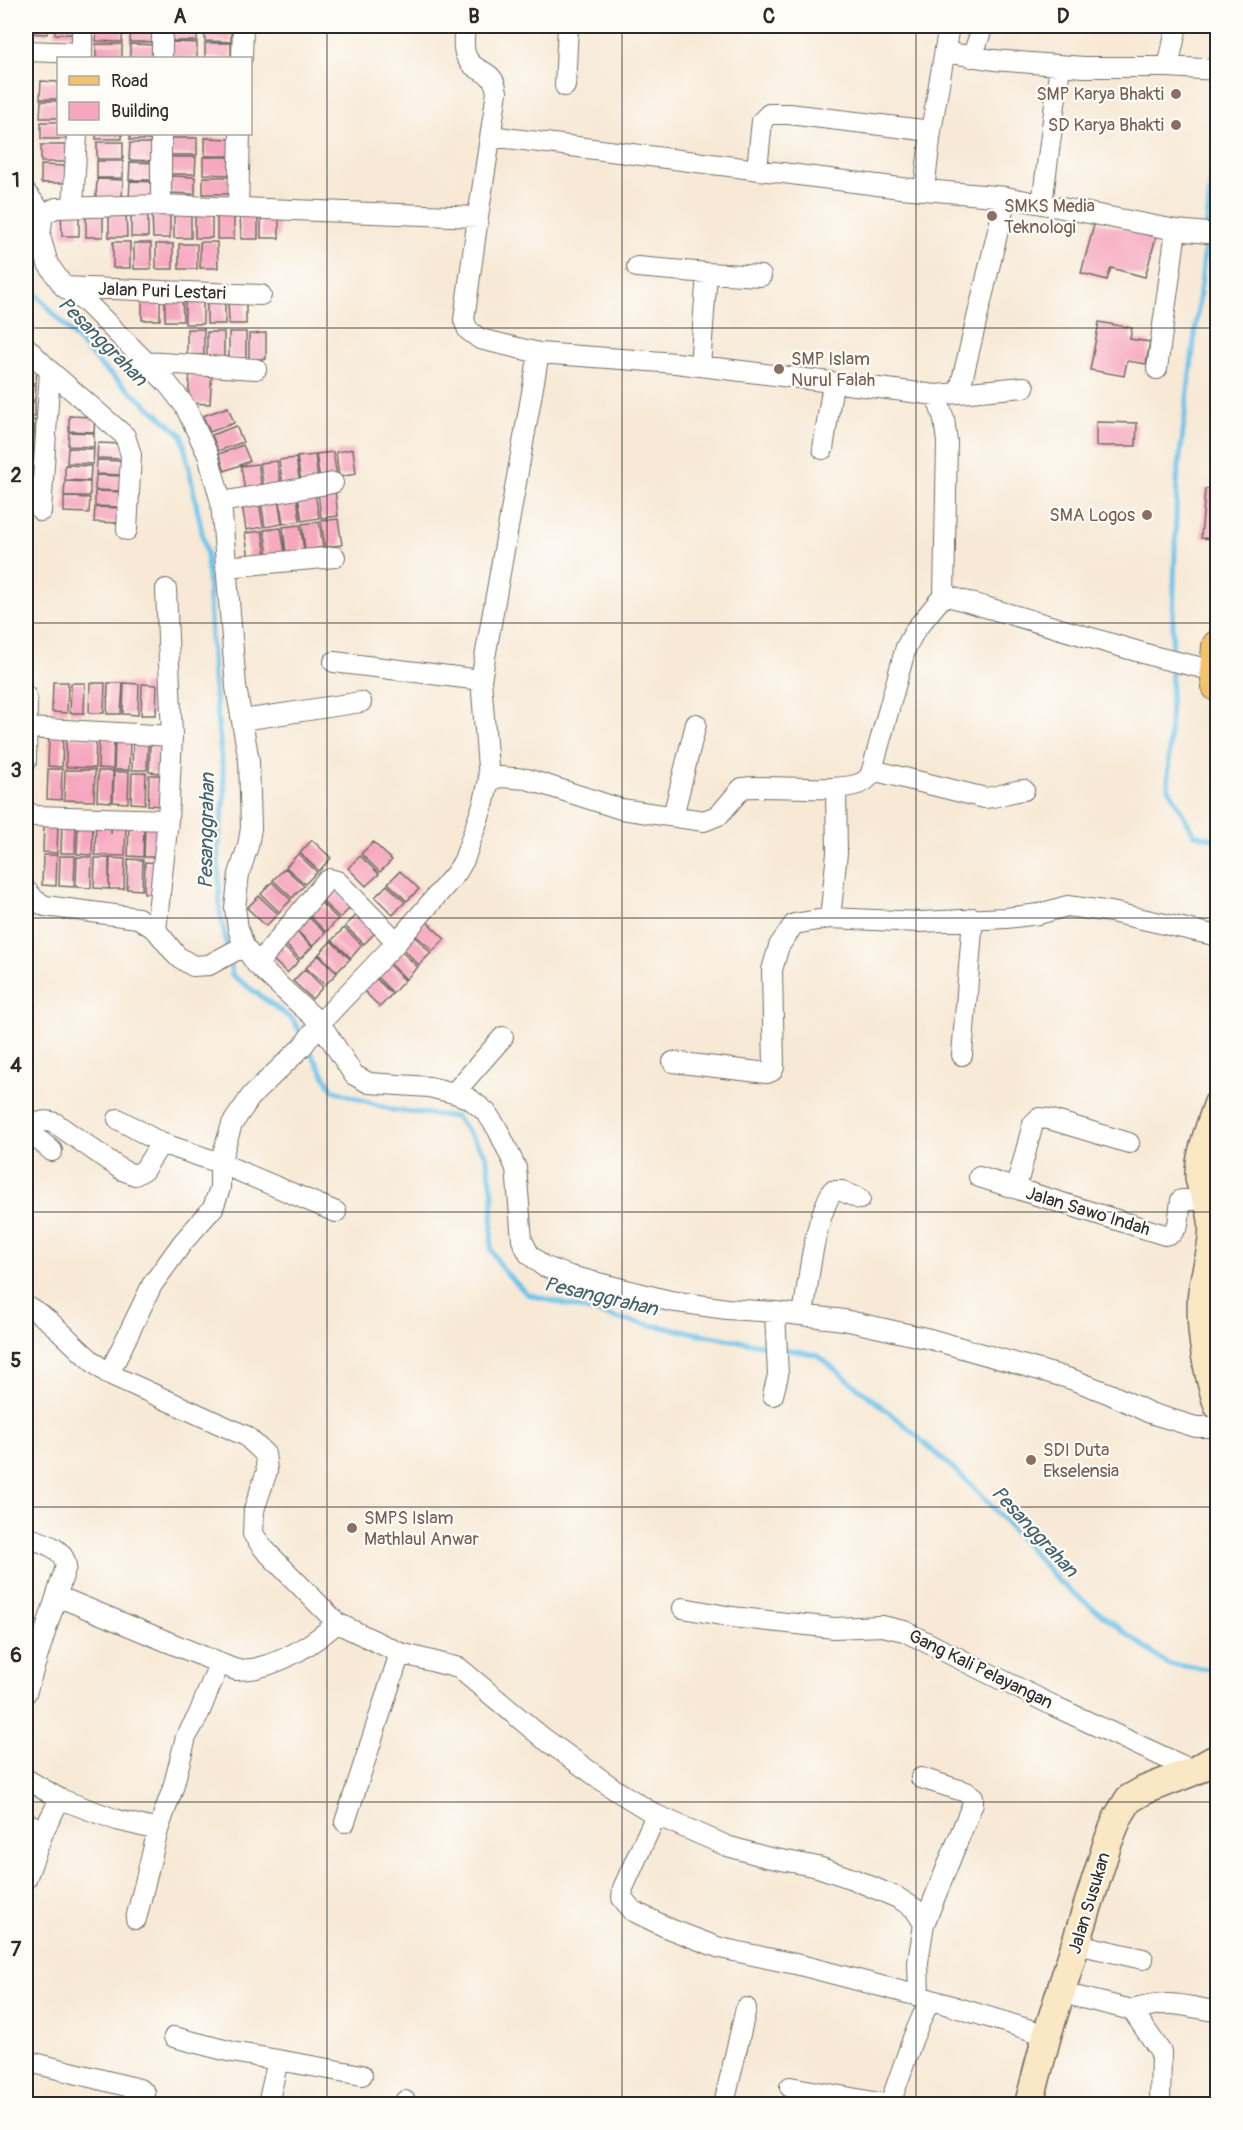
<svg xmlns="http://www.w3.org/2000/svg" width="1243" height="2130" font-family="Pangolin,sans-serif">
  <rect width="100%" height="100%" fill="#fdfcf7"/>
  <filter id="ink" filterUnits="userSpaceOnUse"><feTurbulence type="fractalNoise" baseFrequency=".0167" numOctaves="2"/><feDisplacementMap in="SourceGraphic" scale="12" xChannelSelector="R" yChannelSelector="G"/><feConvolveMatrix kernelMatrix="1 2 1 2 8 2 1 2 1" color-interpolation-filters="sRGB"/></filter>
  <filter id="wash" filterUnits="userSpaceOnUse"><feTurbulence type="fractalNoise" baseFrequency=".008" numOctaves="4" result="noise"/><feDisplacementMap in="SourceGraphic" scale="24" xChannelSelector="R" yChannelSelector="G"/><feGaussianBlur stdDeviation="1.35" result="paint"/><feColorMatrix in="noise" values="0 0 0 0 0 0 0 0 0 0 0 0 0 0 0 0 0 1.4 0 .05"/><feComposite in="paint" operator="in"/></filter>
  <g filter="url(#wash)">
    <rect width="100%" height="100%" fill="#f7e9d5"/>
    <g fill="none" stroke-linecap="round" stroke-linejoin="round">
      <path stroke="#6dc2ea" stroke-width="5" d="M26,105V106
        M26,283L102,367L182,435L207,556L213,677L225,791L218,850L220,912L228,951
        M1172,657L1177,481L1202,276L1218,103
        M1172,666L1168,787L1194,834L1218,840
        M230,960L232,975L293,1020L303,1037
        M307,1046L333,1090L392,1110L456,1117L486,1155L493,1194L491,1249L502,1269L527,1294L624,1320L771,1347
        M780,1348L817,1355L901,1422L977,1490L1060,1583L1167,1664L1218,1670"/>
    </g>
    <g id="blocks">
      <path fill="#f6a6be" d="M26,26H47V34L26,33Z
        M55,26H81L80,34H55Z
        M97,26H123L122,42L96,41Z
        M131,26H156V42H130Z
        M171,26H197V41H171Z
        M205,26H231V42L205,41Z
        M171,42L197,43V58H171Z
        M205,43H231V58H205Z
        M96,44H122V58H96Z
        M130,44L156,45V58H130Z
        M41,81L58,82V99H40Z
        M41,101H58V118H40Z
        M41,122H58V134H67L66,139H41Z
        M96,134H122V139H96Z
        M130,134H156V140H130Z
        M171,138H197V155H171Z
        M205,138L231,139V156H205Z
        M97,142H123V159H97Z
        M130,143H156L155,161L129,160Z
        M41,145H67L66,162H41Z
        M170,157H196L195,174H169Z
        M203,157H229V175L203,174Z
        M97,161H123V178H97Z
        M130,162L156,163L155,180H129Z
        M41,165L67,166V183H41Z
        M169,176L195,177V194L169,193Z
        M203,177H229V194H203Z
        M97,179L123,180L122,197H96Z
        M130,181L156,182L155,199H129Z
        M61,210H79V236H62Z
        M86,211H103V237H86Z
        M109,211H126L127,237H109Z
        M131,212H148V237H131Z
        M152,212H170V238H153Z
        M174,212H191V238H174Z
        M212,212V238H195V213Z
        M261,212H279V238H261Z
        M217,213H234V239H217Z
        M240,213H258V239H241Z
        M1095,221L1156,237L1145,277L1111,268L1107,280L1081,273Z
        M113,242H130V268H113Z
        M200,242H217L218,268H200Z
        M134,243H151V269H134Z
        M156,244H173V269H156Z
        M179,244H197V269H179Z
        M142,294H160V320H142Z
        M165,295H182L183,321H165Z
        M185,298H203V324H185Z
        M207,298H225V324H207Z
        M228,298H246V324H229Z
        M1099,322L1132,328L1130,339L1150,342L1146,364L1127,361L1124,376L1090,370Z
        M187,329H204V355H187Z
        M207,332H224V358H207Z
        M229,332H246V358H229Z
        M266,333V359H249V334Z
        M26,368L37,369L36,383H26Z
        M190,369L212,370L210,404L188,403Z
        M26,385H36L35,400H26Z
        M26,402H35V417H26Z
        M228,407L234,423L210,432L203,416Z
        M69,416L95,417L94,432L69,431Z
        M26,420H35L34,435H26Z
        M1096,422L1137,423L1136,446H1096Z
        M236,426L243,442L218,451L212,435Z
        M69,432L94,433V447L68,446Z
        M26,437H34L33,452H26Z
        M98,443L123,444L122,459L97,458Z
        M243,445L250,461L225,471L219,454Z
        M68,448L94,449L93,464L67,463Z
        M353,449L356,474L339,477L336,452Z
        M333,452L337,477L320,479L316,454Z
        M26,454H33V469L26,468Z
        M315,455L318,480L301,482L297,457Z
        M296,458L300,483L283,485L279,460Z
        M97,460L122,461V475L96,474Z
        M277,461L281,486L264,489L260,463Z
        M258,464L262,489L245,492L241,466Z
        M65,465L91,466L90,481L65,480Z
        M26,473H32V488H26Z
        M96,475L121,476V491L95,490Z
        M65,481L90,482V496H64Z
        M1205,489L1218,490V539L1201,538Z
        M335,490L338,516L321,518L318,492Z
        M95,491L121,492L120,507L95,506Z
        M315,492L319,518L302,521L298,495Z
        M297,496L300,521L283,524L279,498Z
        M64,497L90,498L89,513L64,512Z
        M278,499L282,524L265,527L261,501Z
        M259,502L263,527L246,530L242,504Z
        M95,507L120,508V523L94,522Z
        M338,519L342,545L325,547L321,521Z
        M319,522L323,547L305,550L302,524Z
        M300,525L304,550L286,553L283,527Z
        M281,528L285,553L268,556L264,530Z
        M262,531L266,556L249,559L245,533Z
        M53,682H68L67,713L52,712Z
        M71,683H85L84,713H70Z
        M90,683H105L104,713H89Z
        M108,683H123L121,714H107Z
        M124,683L139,684L138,715L123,714Z
        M142,684L157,685L156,715H141Z
        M49,736H63L62,767L48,766Z
        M66,737L96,738L95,768L66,767Z
        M99,738H114L113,769L98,768Z
        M115,739H130L129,770H114Z
        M133,740H148L147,770H132Z
        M150,742H165L164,773L149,772Z
        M48,769H62L61,800L47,799Z
        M65,770H95L94,801L64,800Z
        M98,771H113L112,802L97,801Z
        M114,772H129L128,803L113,802Z
        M132,773H146L145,804L131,803Z
        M149,775H163L162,806L148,805Z
        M44,822H58L57,853L43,852Z
        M62,823H76L75,853H61Z
        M78,824H93L92,855L77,854Z
        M96,825H111V834L112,825L126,826L125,856L95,855Z
        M129,826H144L143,857L128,856Z
        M145,826L160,827L159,857H144Z
        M312,840L331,858L319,871L300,853Z
        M373,842L392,860L380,872L361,854Z
        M298,854L317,872L305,884L286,867Z
        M43,855H57L56,886L42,885Z
        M60,856H75L74,887L59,886Z
        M360,856L379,874L366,886L348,868Z
        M77,857H92L91,888L76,887Z
        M95,858H109V889L94,888Z
        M110,858L125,859L124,889H109Z
        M128,859L143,860L142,890L127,889Z
        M145,862L159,863L158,893H144Z
        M285,868L304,886L292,898L273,880Z
        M400,871L419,889L407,901L388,883Z
        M272,882L291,900L279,912L261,894Z
        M387,885L405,902L393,915L375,897Z
        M333,888L352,906L340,918L321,900Z
        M259,896L278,914L266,926L247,908Z
        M319,901L338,919L326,932L308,914Z
        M358,914L376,932L364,944L345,926Z
        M306,915L325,933L313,946L294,928Z
        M426,921L445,939L433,951L414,934Z
        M344,928L362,945L351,958L332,940Z
        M294,929L312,947L300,959L282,941Z
        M413,935L431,953L419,965L401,947Z
        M331,941L350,959L337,972L319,954Z
        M280,943L299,961L287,973L268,955Z
        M399,949L418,967L406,979L388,961Z
        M318,955L337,973L325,985L306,968Z
        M387,963L405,980L393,993L375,975Z
        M305,969L323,987L312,999L293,981Z
        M373,976L392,994L380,1007L362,989Z"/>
    </g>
  </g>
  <g filter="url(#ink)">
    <use href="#blocks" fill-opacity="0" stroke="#726e66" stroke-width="1.5"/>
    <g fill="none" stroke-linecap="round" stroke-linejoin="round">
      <defs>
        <path id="street" d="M82,26V53
          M465,26C464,36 462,49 467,58C476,75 493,67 497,92L478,217L464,320L468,330L480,339L539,353L676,363L936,395L1024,387
          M26,51L82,53V58
          M945,52L994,60L1084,67H1168L1218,70
          M972,57L983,26
          M162,58V26
          M242,58L243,26
          M1168,67L1177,26
          M565,86L568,26
          M491,136L901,188L1006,197L1176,230L1218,234
          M757,169L762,121L769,114H789L931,131
          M924,190L931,131L949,26
          M26,193L43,214L40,236L48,264L64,287L88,304L167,383L185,406L208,455L221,502L236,687L249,761L251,828L248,846L239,874L235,908L238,928L244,946L257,965L320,1023L354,1075L369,1083L429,1087L454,1093L470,1099L486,1112L498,1130L516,1168L522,1240L529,1254L543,1266L570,1276L670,1301L727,1309L775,1312L844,1320L930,1339L1071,1379L1110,1394L1150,1413L1196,1427H1218
          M1042,204L1060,66
          M161,205V134
          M73,207L77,134
          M238,207L240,134
          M43,214L56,208L161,205L478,217
          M637,267L707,273L700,366
          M707,273L761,276
          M64,287L261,295
          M26,347L50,371L125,436L131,455L127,530
          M145,362L256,369
          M1157,369L1176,230
          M959,393L1006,197
          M823,449L833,383
          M221,502L333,483
          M41,511L50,371
          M226,567L335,557
          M166,589L172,736
          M944,595L1160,658L1216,671
          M481,680L539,353
          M26,696L27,700L26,762
          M243,720L361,702
          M28,728L172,736L168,820L156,930
          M872,770L985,798C999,797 1010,791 1024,790
          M489,780L501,777L527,779L621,809L704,821L719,815L742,788C769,783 852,797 868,778C870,776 871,773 872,770L906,647L916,629L944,595L947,442L944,419L936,395
          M836,788L837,853L830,918L920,922L1006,918L1039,914L1067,906L1111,912L1218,936
          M26,811L35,816L168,820
          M673,816L696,724
          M26,890L35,900L45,906L138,918L156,930L177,956L193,966L209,965L244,946
          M257,965L325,882L330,879L337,881L397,942
          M962,1055L973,918
          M673,1062L767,1073L772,1071L774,1067L772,970L779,946L794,924L830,918
          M454,1093L503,1037
          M118,1119L161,1143L220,1163L336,1212
          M26,1129L52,1151
          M28,1131C37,1122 43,1119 55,1123L122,1170L135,1175L144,1170L161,1143
          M979,1177L1165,1235L1172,1233L1178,1225L1181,1200H1208
          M1016,1188L1033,1124L1039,1118L1049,1119L1129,1143
          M26,1306C57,1321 78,1354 109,1374L246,1436L265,1454L267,1471L254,1510L253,1534L264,1549L337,1623L400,1653L459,1668L543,1738L617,1791L656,1815L727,1846L766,1857L818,1867L853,1879L898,1898L914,1908L924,1924
          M803,1315C810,1273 812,1229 832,1191H842L860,1199
          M109,1374L152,1285L183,1242L213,1208L220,1188V1163L232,1124L252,1095L302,1047L320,1023L397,942L457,872L464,860L484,802L489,780L481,680L334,662
          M773,1395L778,1375L775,1312
          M26,1537C41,1542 64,1547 66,1566L26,1693
          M57,1596L236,1670C244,1669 252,1670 260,1667C289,1660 315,1642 337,1623
          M683,1608L732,1617L834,1628L882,1626L904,1631L1054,1706L1194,1771
          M921,1778L966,1792L973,1797V1803L924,1924L918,1962L919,1996L1047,2035
          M26,1779L60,1799L117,1820L158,1830
          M656,1815L623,1888L622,1898L633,1911L670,1929L720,1948L800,1965L919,1996
          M345,1822L400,1653
          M26,1823L44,1830
          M26,1879L44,1830L60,1799
          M136,1919L158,1830L173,1788L186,1737L198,1716L219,1664
          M1077,1944L1143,1959
          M1062,1993L1132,2010L1161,2052L1160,2104
          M1132,2010C1169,1999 1181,2005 1218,2012
          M174,2037L232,2052L278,2060L268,2104
          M278,2060L362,2075
          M26,2061L139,2089L145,2093V2104
          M790,2087L885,2104
          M404,2104L405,2101
          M724,2104L746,2008
          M890,2104L913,2038L929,2001"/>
        <path id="secondary" d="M1218,1104C1212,1121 1196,1164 1200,1180C1204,1197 1213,1207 1213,1228C1214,1250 1204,1273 1202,1296C1200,1332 1207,1370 1218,1405
          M1029,2104L1047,2035L1108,1842L1118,1817L1129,1799L1145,1790L1194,1771L1218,1758"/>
        <path id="primary" d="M1218,646L1216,671L1218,686"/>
      </defs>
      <use href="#street" stroke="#726e66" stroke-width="22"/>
      <use href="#secondary" stroke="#726e66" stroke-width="31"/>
      <use href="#primary" stroke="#726e66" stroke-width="34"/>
      <use href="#street" stroke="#fff" stroke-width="20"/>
      <use href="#secondary" stroke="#fae7c3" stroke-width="28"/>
      <use href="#primary" stroke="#f3c26a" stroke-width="32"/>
    </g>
  </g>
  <path fill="none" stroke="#2b2b2b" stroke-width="1.5" stroke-opacity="0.55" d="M327,26V2104M622,26V2104M916,26V2104M26,328H1218M26,623H1218M26,918H1218M26,1212H1218M26,1507H1218M26,1802H1218"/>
  <g fill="#8d6e63" stroke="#fdfcf7" stroke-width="2">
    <circle cx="1176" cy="94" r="6"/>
    <circle cx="1176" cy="125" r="6"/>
    <circle cx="992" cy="216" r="6"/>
    <circle cx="779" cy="369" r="6"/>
    <circle cx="1147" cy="515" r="6"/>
    <circle cx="1031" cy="1460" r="6"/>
    <circle cx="352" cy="1528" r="6"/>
  </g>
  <g text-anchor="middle" stroke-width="4.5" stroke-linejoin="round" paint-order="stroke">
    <g font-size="18" fill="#785e54" stroke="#fdfcf7" text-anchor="start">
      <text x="1164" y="100" text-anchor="end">SMP Karya Bhakti</text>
      <text x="1164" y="131" text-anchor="end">SD Karya Bhakti</text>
      <text x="1004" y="212">SMKS Media<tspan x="1004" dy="21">Teknologi</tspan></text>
      <text x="791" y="365">SMP Islam<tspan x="791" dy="21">Nurul Falah</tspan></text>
      <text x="1135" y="521" text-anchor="end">SMA Logos</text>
      <text x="1043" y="1456">SDI Duta<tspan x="1043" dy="21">Ekselensia</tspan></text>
      <text x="364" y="1524">SMPS Islam<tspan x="364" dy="21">Mathlaul Anwar</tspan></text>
    </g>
    <g font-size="18" fill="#2b2b2b" stroke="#fdfcf7">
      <text transform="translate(162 291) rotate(2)" y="6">Jalan Puri Lestari</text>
      <text transform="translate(1088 1211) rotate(17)" y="6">Jalan Sawo Indah</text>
      <text transform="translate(981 1669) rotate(26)" y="6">Gang Kali Pelayangan</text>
      <text transform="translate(1089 1903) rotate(-73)" y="6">Jalan Susukan</text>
    </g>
    <g font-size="20" font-style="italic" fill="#42606e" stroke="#fdfcf7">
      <text transform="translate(103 341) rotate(45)" y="7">Pesanggrahan</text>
      <text transform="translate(206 831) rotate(-89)" y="7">Pesanggrahan</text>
      <text transform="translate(601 1296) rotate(13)" y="7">Pesanggrahan</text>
      <text transform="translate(1035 1531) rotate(47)" y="7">Pesanggrahan</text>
    </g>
  </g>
  <rect width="1243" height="2130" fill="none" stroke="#fdfcf7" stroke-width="66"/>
  <rect x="57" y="57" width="195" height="78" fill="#fdfcf7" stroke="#a9a8a5" stroke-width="1.5"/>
  <rect x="69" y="76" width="30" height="9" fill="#f3c26a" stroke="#a9a8a5" stroke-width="1.5"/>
  <text x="111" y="87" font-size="18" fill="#2b2b2b">Road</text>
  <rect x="69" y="102" width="30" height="18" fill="#f6a6be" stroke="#a9a8a5" stroke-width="1.5"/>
  <text x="111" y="117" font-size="18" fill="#2b2b2b">Building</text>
  <rect x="33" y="33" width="1177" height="2064" fill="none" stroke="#2b2b2b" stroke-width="2"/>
  <g font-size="20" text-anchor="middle" font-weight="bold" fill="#2b2b2b">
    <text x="180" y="23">A</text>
    <text x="474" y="23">B</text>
    <text x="769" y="23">C</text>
    <text x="1063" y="23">D</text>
    <text x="16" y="187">1</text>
    <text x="16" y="482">2</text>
    <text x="16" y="777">3</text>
    <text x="16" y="1072">4</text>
    <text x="16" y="1367">5</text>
    <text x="16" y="1662">6</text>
    <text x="16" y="1956">7</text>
  </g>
</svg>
